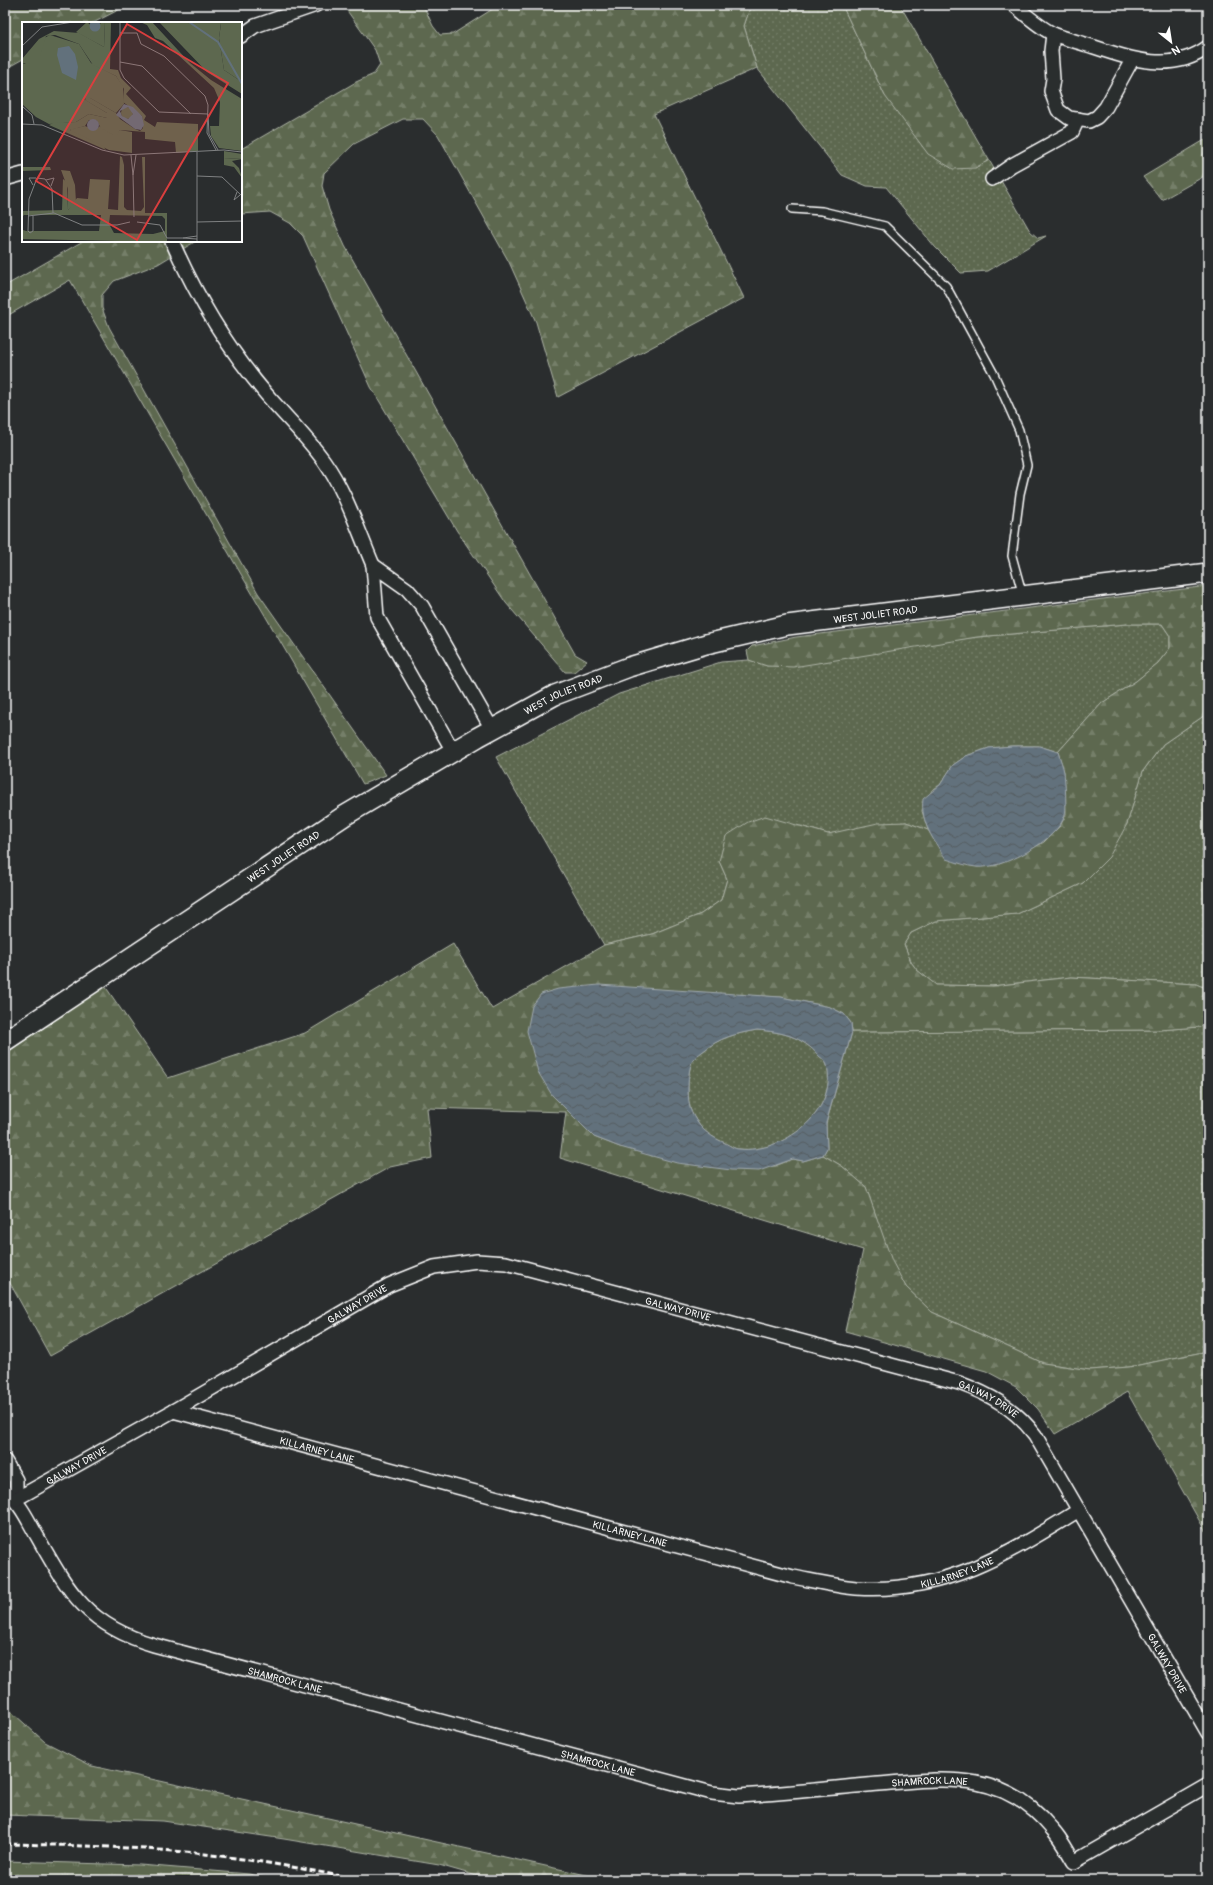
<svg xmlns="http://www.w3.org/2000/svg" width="1213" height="1885" font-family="Pangolin,sans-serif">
  <defs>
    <pattern id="grass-dots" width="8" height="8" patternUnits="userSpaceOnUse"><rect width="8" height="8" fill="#5d684f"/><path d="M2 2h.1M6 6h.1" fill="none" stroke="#757f69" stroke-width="1.8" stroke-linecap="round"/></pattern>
    <pattern id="forest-firs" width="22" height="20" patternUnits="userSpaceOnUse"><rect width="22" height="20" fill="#5d684f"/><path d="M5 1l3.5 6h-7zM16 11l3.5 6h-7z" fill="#757f69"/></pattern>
    <pattern id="park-tufts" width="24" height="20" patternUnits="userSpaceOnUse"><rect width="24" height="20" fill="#5d684f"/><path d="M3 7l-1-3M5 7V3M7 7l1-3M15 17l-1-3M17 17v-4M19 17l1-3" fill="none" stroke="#757f69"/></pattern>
    <pattern id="water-waves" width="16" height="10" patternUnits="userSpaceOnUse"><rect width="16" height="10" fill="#62717c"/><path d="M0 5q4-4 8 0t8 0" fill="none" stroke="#555b5f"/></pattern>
  </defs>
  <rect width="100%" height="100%" fill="#2a2d2e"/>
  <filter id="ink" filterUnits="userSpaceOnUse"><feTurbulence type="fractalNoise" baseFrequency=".025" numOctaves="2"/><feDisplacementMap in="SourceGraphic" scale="8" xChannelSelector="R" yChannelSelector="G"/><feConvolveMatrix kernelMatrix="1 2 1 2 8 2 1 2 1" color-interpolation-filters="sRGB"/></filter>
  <g filter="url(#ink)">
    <path fill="url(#grass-dots)" stroke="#aeb4a7" d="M751,5H842L885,96L975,168L989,160L1030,231L1038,238L1046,236L988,271L961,273L935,247L886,187L867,186L842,175L757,68L744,26Z
      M1127,624H1162L1170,636V648L1158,663L1136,681L1102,703L1058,752L1039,746H1012L989,748L966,756L953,765L940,785L932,790L922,811L928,830L906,822L828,834L800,826L719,861L727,879L721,900L701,914L652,934L604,945L496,757L619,694L721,662L749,660L767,666L977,637Z
      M1208,713V989L1196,984L1071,977L992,986L936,985L917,970L911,962L904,944L911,933L936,921L1017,914L1083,883L1127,824L1143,771L1163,744Z
      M1208,1022V1351L1129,1367L1090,1370L1043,1363L932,1312L906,1287L891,1261L866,1187L842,1166L823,1155L827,1148L826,1124L852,1032L1159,1030L1200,1027Z
      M757,1030C782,1032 802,1036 819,1056C822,1058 826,1062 827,1065C838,1113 782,1154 739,1149C734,1149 729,1145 725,1143C716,1139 707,1134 700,1126C689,1111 689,1107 688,1090C688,1082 689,1066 693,1060C695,1057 699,1054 702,1052C720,1037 735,1034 757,1030Z"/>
    <path fill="url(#forest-firs)" stroke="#aeb4a7" d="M5,5H128L93,23H23V59L5,69Z
      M343,5H423L433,26L440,35L453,34L499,5H751L744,26L757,68L654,114L744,298L558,397L536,322L509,262L438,135L423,119H403L354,144L324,173L322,186L329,210L345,246L575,654L587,661L574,672H565L506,603L457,531L371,387L303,236L290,223L270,212L241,214V149L356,82L374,74L380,65L375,50Z
      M842,5H900L989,160L975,168L953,169L928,154L885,96Z
      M1208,138V174L1162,200L1143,177Z
      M83,241H196L158,264L114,281L102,295V308L109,327L258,593L386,775L363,784L70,280L5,317V286Z
      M1208,586V713L1163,744L1143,771L1127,824L1109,857L1083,883L1017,914L936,921L911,933L904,944L911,962L917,970L936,985L992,986L1071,977L1196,984L1208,989V1022L1200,1027L1159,1030L852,1032L851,1023L844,1014L830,1007L781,997L703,993L552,1095L594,1137L620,1147L775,1166L793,1159L803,1161L823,1155L842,1166L866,1187L892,1261L906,1287L932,1312L1043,1363L1090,1370L1129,1367L1208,1351V1536L1127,1392L1055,1434L1038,1409L1016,1387L986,1371L845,1331L863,1250L560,1158L566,1112L427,1108L432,1158L390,1167L50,1356L5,1274V1054L105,986L168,1078L305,1033L453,944L492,1009L604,945L652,934L701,914L721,900L727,879L719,861L726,836L748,822L765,816L828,834L878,823L906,822L928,830L938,846L977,867L997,865L1020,855L1044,842L1060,826L1066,815L1064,772L1058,752L1102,703L1136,681L1158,663L1170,648V636L1162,624H1127L977,637L793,667L767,666L749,660L747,651L752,646L796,637Z
      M5,1706L45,1742L92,1766L609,1880H491L439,1865L284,1839L163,1821L5,1815Z"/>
    <path fill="url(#park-tufts)" stroke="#aeb4a7" d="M5,1861L140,1865L249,1874L276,1880H5Z"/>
    <path fill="url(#water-waves)" stroke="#a1aab0" fill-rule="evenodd" d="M1012,746H1039L1058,752C1060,759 1063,766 1064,772C1065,779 1067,810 1065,815C1057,841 1002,870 976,867C966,866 956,862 946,859C934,841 920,822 923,799L940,785L953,765L966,756L989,748Z
      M599,985L781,997L830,1007L844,1014L851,1023L852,1032L826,1123L827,1148L823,1155L803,1161L793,1159L759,1171L731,1170L677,1163L620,1147L594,1137L552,1095L538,1072L527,1031L532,1006L541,994L558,989ZM757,1030C782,1032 802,1036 819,1056C822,1058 826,1062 827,1065C838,1113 782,1154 739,1149C734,1149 729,1145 725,1143C716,1139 707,1134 700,1126C689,1111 689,1107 688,1090C688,1082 689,1066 693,1060C695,1057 699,1054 702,1052C720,1037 735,1034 757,1030Z"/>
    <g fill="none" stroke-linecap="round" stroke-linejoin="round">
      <defs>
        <path id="service" d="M792,209L822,211L885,226L946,286L994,374L1019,430L1027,465L1020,494L1012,556L1023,596"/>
        <g id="minor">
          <path d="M1014,5C1026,15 1039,27 1053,34C1065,39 1079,42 1091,46C1130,59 1172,74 1208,47"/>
          <path d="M1053,34L1051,51L1053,79L1051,91L1058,110L1069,118L1089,121L1097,117L1106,107L1132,60"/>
          <path d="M241,36L255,26L316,5"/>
          <path d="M5,179L23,174"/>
          <path d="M992,179L1012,165L1072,132L1078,119"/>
          <path d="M172,241C196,296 228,349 267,395C286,417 307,437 324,461C346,492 358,530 373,565"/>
          <path d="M453,751L377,617L373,565L407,589L422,606L492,729"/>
          <path id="s1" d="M173,1411L793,1577C814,1581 835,1586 856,1588C944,1594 1008,1554 1079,1510"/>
          <path d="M5,1461L16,1480V1499"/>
          <path id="s2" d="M5,1492C21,1503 27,1519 37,1536C69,1593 88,1626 154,1645L712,1793L739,1796C786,1793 832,1788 879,1784C947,1778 1003,1770 1052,1829C1061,1838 1067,1851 1074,1862L1208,1785"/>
          <path id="s3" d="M16,1499L173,1411L389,1285L434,1267L477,1261L506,1263L959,1383C989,1394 1015,1408 1035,1435L1208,1733"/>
        </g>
        <g id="secondary">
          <path id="s4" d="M5,1041L344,816L478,737L555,695L629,667L706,644L787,625L1208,573"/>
        </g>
      </defs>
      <use href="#service" stroke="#fff" stroke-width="10"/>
      <use href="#minor" stroke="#fff" stroke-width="16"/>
      <use href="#secondary" stroke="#fff" stroke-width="22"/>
      <use href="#service" stroke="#2a2d2e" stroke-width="7"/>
      <use href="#minor" stroke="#2a2d2e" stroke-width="13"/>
      <use href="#secondary" stroke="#2a2d2e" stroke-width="19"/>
      <path stroke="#fff" stroke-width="3" stroke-dasharray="6 3" stroke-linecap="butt" d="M5,1844C68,1845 132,1847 195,1853C250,1859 306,1869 360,1880"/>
    </g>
  </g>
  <g text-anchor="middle" stroke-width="3" stroke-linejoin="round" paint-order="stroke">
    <g font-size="10" fill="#fff" stroke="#2a2d2e">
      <text dy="4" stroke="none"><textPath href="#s4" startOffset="982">WEST JOLIET ROAD</textPath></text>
      <text dy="4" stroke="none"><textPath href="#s4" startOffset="658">WEST JOLIET ROAD</textPath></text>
      <text dy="4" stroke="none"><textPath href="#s4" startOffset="334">WEST JOLIET ROAD</textPath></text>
      <text dy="4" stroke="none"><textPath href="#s3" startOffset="393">GALWAY DRIVE</textPath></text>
      <text dy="4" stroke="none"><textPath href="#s3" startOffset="729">GALWAY DRIVE</textPath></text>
      <text dy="4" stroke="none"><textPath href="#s3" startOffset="1053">GALWAY DRIVE</textPath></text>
      <text dy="4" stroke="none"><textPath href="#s1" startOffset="149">KILLARNEY LANE</textPath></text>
      <text dy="4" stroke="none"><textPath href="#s3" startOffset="69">GALWAY DRIVE</textPath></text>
      <text dy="4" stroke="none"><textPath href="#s1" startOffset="473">KILLARNEY LANE</textPath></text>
      <text dy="4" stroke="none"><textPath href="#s1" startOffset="809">KILLARNEY LANE</textPath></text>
      <text dy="4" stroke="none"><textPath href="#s3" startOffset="1377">GALWAY DRIVE</textPath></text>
      <text dy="4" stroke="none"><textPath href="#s2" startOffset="356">SHAMROCK LANE</textPath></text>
      <text dy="4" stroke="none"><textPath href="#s2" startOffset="680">SHAMROCK LANE</textPath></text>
      <text dy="4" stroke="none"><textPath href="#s2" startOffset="1016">SHAMROCK LANE</textPath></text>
    </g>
  </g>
  <g transform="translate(22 22)">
    <rect width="220" height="220" fill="#2a2d2e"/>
    <path d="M65,0L75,9L79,0H83L82,25L54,10ZM197,0H220V60L202,48L197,16L199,2ZM28,13L57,22L69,41L94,54L101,64L102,82L94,91L68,76L62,77L85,91V96L67,92L54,100L27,102L14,95L0,82V41L3,42L22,16ZM99 91a6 6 0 1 1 12 0a6 6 0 1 1-12 0ZM63,104L73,108L78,104L92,113L98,108L110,110V131L87,128L48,110L49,107ZM202,136L220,137L210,139L217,146L220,156L212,145L202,143ZM39,148L48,149L53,163L54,180L46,188V167Z" fill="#5d684f"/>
    <path d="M83,0H89L88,47L96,48L99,56L109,66L104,72L124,94L122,98L133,105L135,100L176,102V129L154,131L153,120L123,117V110L98,108L95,113H91L79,106L74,98H67L63,104L48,108L81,124L84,128L27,103L31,101L54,100L67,92L85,96V91L63,78L65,74L94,91L98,97L113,107L118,109L121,106L120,94L101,80L102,67L94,54L71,43L57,22L33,13L24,14L18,34L6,42L0,41V37L17,17L32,9L57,11L82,25ZM118,0H130L168,41L189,58L220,77V129L197,126L189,114L188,104H197L198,80L192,66L141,19L133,16L125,3ZM202,129L220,132V137L202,136ZM98,134L100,135L102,143V185L105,188L119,189L122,185L120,135H123V191H145V220L0,217V197L1,208L4,209H77L79,193H2L0,195V189L40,188L41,157L45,160L46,188L55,176L66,177L68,157L88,158L86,187L96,188ZM88,193L140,194L143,197V209L131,212L92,211L87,202ZM0,145H28L29,148L0,149Z" fill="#5d684f" fill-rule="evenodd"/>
    <path d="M137,0L199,1L197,16L202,48L220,60V72L185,50Z" fill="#5d684f"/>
    <path d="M67.5 4a5.5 5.5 0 1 1 11 0a5.5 5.5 0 1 1-11 0ZM47,24L53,32L56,45L54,58L40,51L35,33L36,26ZM102,82L111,85L120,94L122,103L119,108L113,107L94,93ZM106,85L111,92L106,97L100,94L98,89ZM65 103a6 6 0 1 1 12 0a6 6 0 1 1-12 0Z" fill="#62717c" fill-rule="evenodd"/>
    <path fill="none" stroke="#62717c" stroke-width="2" d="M167,0L196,20L220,62"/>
    <path fill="none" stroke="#7f8182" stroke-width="1" d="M98,0V48L102,56L137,90L186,92M98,11H115L119,22L142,34L183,74L186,83L185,111L194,128M0,24L20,5L51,0M98,40L120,44L169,92M0,84L10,93L12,102M186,92L187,112L196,128M0,102L20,103L80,128L102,133L202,128L220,130M175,130V220M109,133L111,153L114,133M111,153L112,195M175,154L200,155L220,174M24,158L32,156L29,164M11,163L7,156H14M215,170L212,178L218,173M6,194L32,191L60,203H95L108,200M11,194V209L8,211L6,209L7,177L15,156L23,157L30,167L31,191M115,200L138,203L145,216H161M175,200L220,199M175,214L161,216L175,217"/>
    <path fill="#da3e3e" fill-opacity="0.15" stroke="#da3e3e" stroke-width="2" d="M105,2L206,61L115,218L14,159Z"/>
    <rect width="220" height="220" fill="none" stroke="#fff" stroke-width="2"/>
  </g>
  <rect width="1213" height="1885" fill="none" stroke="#2a2d2e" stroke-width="20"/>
  <rect x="10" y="10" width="1193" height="1865" fill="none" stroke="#fff" stroke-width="1.5" filter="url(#ink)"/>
  <g transform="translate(1171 42) rotate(150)" stroke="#2a2d2e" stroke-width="3" paint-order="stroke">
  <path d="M0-3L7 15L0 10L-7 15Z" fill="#ffffff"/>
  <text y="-6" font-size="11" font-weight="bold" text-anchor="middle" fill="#ffffff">N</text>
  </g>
</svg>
